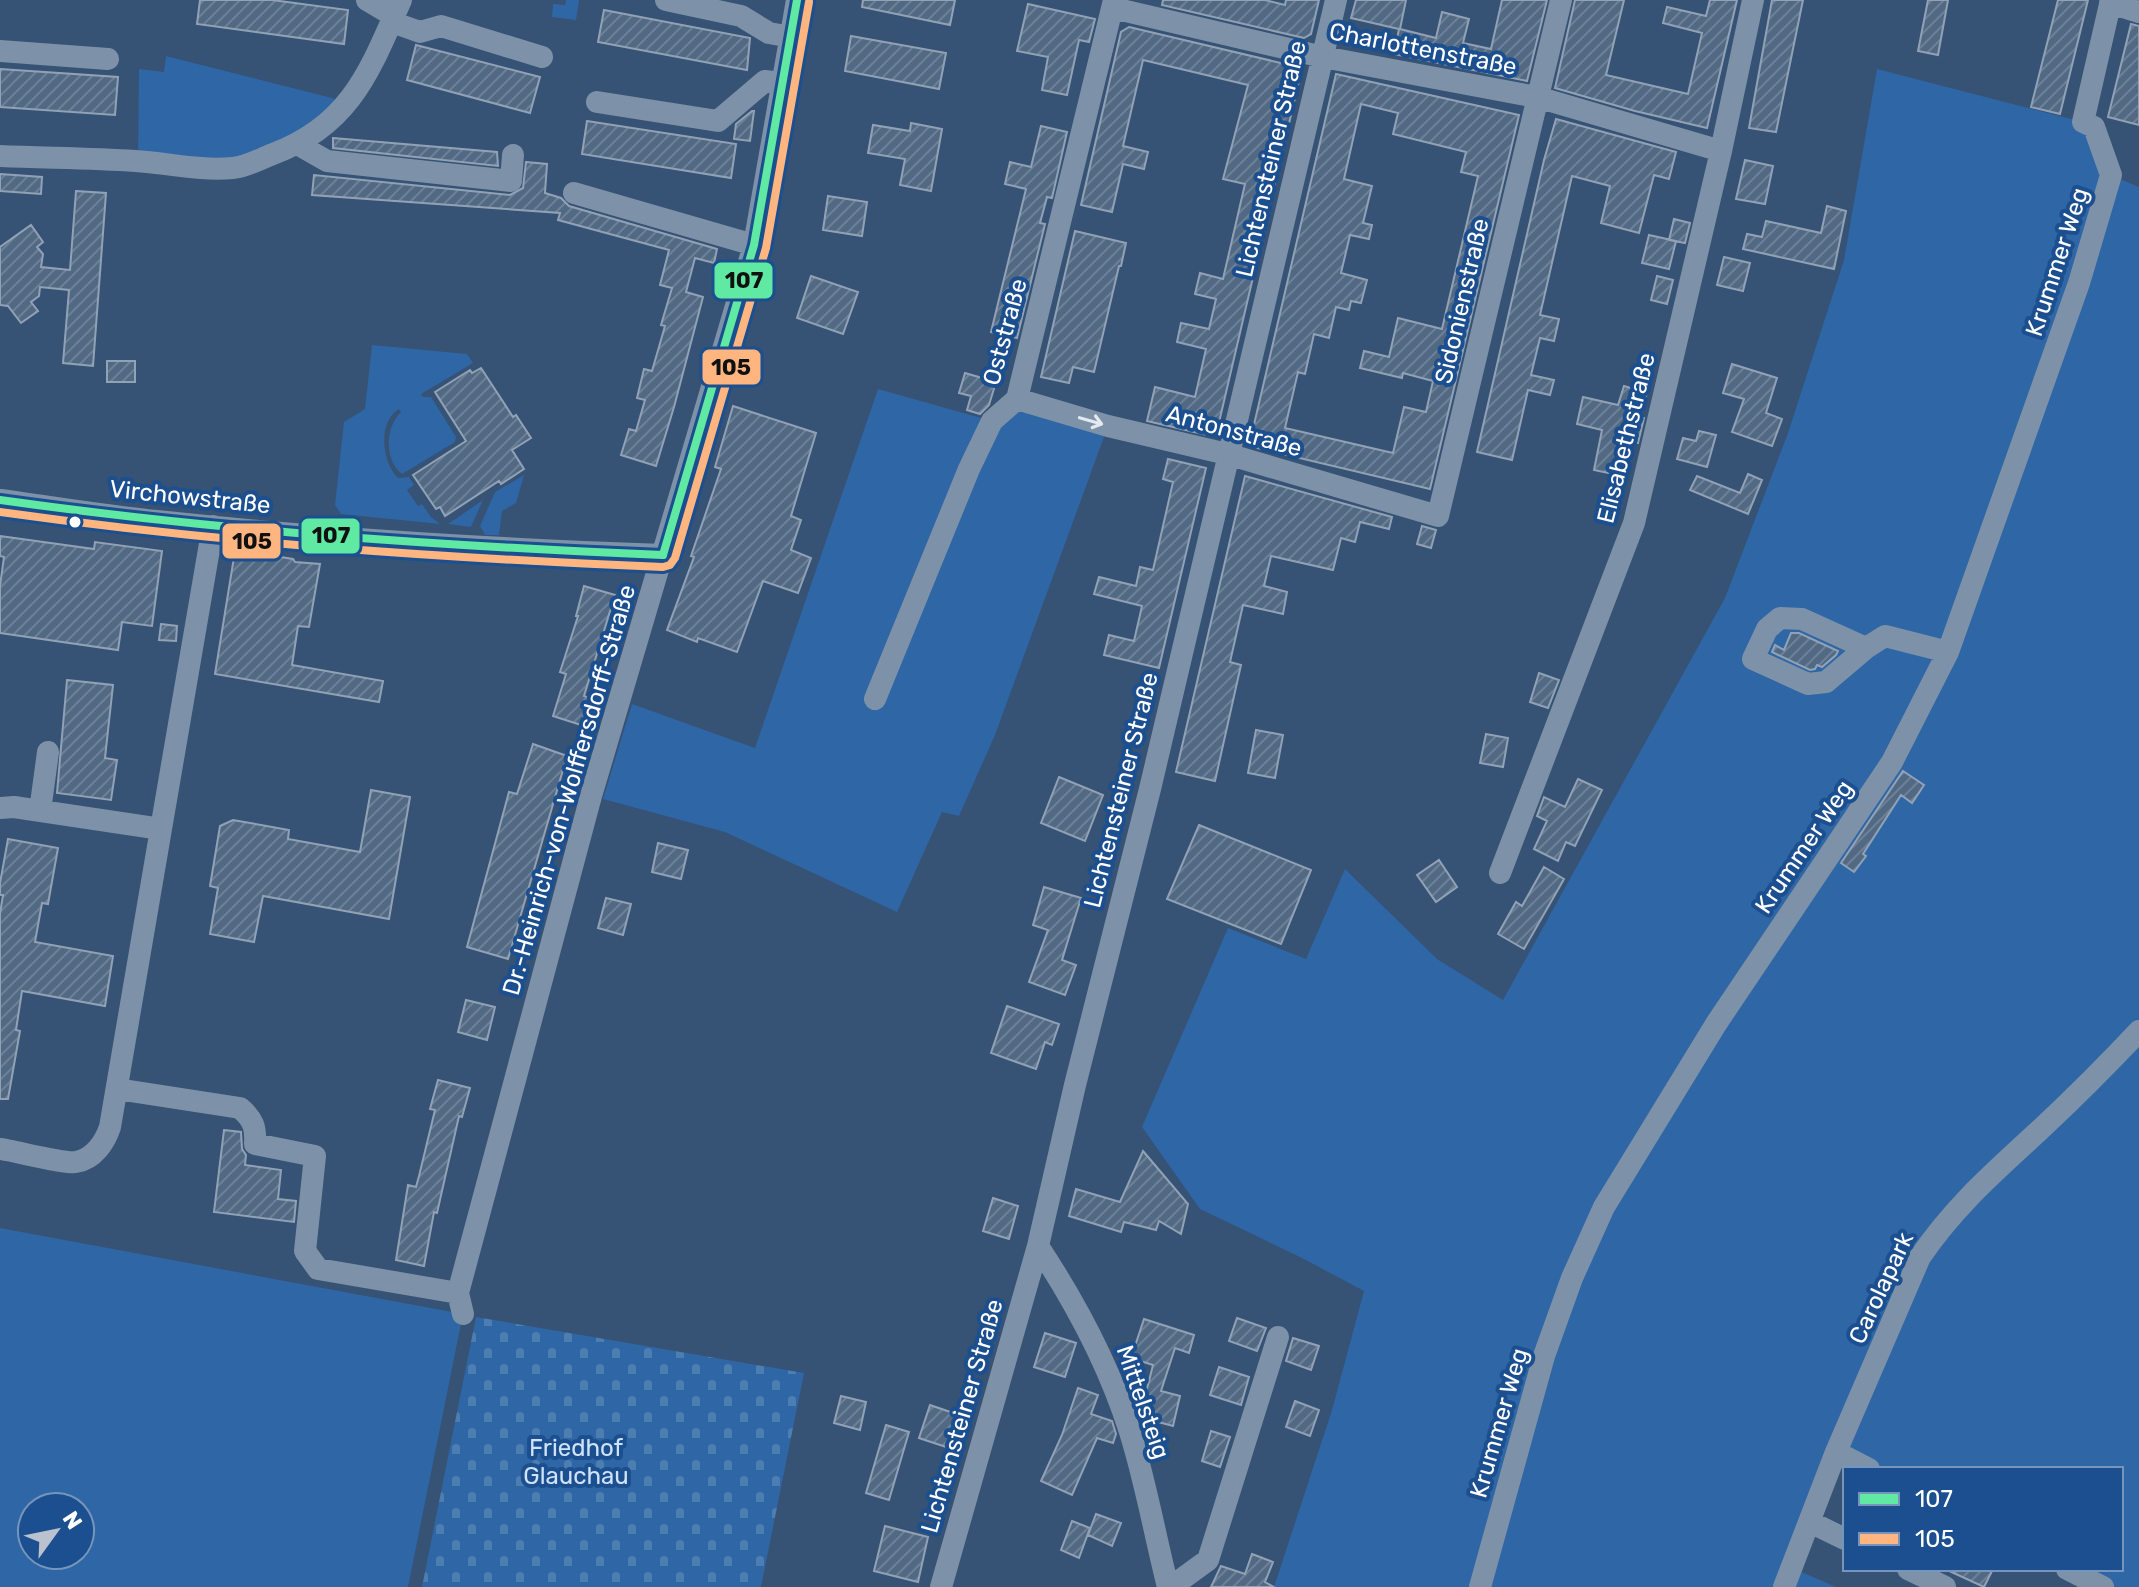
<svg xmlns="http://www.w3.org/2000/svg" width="2139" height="1587" font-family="Rubik,sans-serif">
  <defs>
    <pattern id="cemetery-stones" width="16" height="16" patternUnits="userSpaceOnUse" patternTransform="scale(2)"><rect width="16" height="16" fill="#2f66a5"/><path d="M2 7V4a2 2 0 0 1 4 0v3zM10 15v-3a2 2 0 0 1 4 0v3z" fill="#4e7db2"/></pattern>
    <pattern id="building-hatch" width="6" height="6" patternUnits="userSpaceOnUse" patternTransform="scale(2)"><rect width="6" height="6" fill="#526984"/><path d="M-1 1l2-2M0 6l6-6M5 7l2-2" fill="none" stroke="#6c8096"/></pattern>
  </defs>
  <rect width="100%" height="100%" fill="#365274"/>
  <path fill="#2f66a5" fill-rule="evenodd" d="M566,0H579L576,20L552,17L553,4L565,5Z
    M166,56L348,102L236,168L138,161L139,69L164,72Z
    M1877,69L2083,122L2111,175L2139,187V1587H2108L2073,1569H2121V1469H1875L1834,1448L1788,1566L1836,1587H1274L1332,1410L1364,1291L1302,1258L1200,1209L1142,1127L1228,928L1306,959L1345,869L1437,959L1503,1000L1725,598L1788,433L1844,260Z
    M372,345L467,354L473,363L421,394L423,397H431L456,437L455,442L402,474C384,460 385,427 401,412L399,409C377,422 382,463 398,478L409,477L414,485L407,490L418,506L422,504L431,517L440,524L341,514L335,505L344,422L365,409Z
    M878,389L992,421L1017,399L1108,426L995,735L959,816L942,812L897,912L725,832L603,799L632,704L755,748Z
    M524,475L516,503L502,511L499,535H485L480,526L495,492Z
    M483,500L471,527L448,524Z
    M0,1228L463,1314L408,1587H0ZM32,1507H80V1555H32Z"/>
  <path fill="url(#cemetery-stones)" d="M476,1317L804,1373L761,1587H422Z"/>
  <path fill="url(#building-hatch)" stroke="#92a2b6" stroke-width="2" fill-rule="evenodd" d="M200,0H272L348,10L344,44L197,24Z
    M863,0H955L950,25L862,7Z
    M1163,0H1265L1285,5L1286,0H1319L1311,34L1304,38L1162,5Z
    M1356,0H1406L1400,29L1436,38L1442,12L1469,19L1463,43L1491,49L1502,0H1547L1527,81L1394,54L1399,29L1351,18Z
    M1575,0H1624L1606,75L1688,94L1702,33L1663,23L1667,7L1706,16L1710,0H1737L1707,128L1635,111L1555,88Z
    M1772,0H1803L1776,132L1749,128Z
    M1928,0H1948L1938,55L1918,51Z
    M2058,0H2088L2060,114L2031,107Z
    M1028,4L1095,19L1089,42L1079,40L1067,95L1042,90L1048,57L1017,51Z
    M604,10L750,38L747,70L598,42Z
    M2131,24L2139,26V125L2108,117Z
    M1129,27L1302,68L1217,431L1211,436L1147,421L1155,387L1195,397L1206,349L1177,342L1181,323L1209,329L1216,299L1195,294L1200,273L1223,279L1245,184L1223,179L1248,85L1143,60L1123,146L1148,152L1144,169L1123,164L1112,212L1081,205L1121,32Z
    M851,36L946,53L939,89L845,71Z
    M416,45L540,77L530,113L407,80Z
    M0,69L118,77L115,115L0,107Z
    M1336,74L1519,115L1430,489L1249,446ZM1361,104L1398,113L1393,134L1466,152L1461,172L1478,176L1442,329L1398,318L1389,357L1364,351L1360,368L1402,378L1403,373L1433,381L1426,412L1404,407L1393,453L1285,428L1298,372L1305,374L1314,334L1329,338L1336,307L1349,310L1351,301L1361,303L1367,280L1341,273L1350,235L1369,239L1372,225L1363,223L1372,186L1344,179Z
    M752,111H754L750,141L734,139L736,124Z
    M1556,119L1676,152L1669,179L1654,175L1639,233L1601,223L1610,186L1572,176L1540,315L1559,319L1554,341L1540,338L1531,375L1554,380L1550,395L1528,390L1512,460L1477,452L1544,160Z
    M587,121L736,144L731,178L582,154Z
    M911,123L942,129L931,191L900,185L905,159L868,153L873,125L910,131Z
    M1041,126L1067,132L1052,198L1047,197L1040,223L1045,224L1017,338L991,332L1026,189L1005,184L1010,162L1031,167Z
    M333,138L497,152L498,166L333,148Z
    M1745,160L1773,166L1765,204L1736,199Z
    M526,162L547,164L545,193L561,198L569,206L717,249L714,263L695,258L686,292L703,297L674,407L656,466L621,455L629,429L636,431L645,400L637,398L644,369L652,371L665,326L661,325L672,288L660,285L669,250L558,220L560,213L312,195L314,175L510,195L523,188Z
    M0,174L42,177L41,194L0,191Z
    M76,191L106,193L93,366L63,363L69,290L40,287L39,296L31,302L38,311L21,323L8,306L0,305V247L31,225L43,242L37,247L43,254L41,267L70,270Z
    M828,196L867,202L862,236L823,230Z
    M1827,206L1846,211L1834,269L1743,249L1747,234L1762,237L1766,221L1821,233Z
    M1674,219L1690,223L1685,243L1669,240Z
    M1075,231L1126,243L1121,266H1119L1094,372L1073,367L1069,383L1041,377Z
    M1649,235L1676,241L1669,269L1642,263Z
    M1724,257L1750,263L1743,291L1717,285Z
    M811,276L858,292L843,334L797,318Z
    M1657,276L1673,280L1667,304L1651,300Z
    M107,361H135V382H107Z
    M1732,364L1777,378L1766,413L1782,419L1772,446L1732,432L1744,399L1723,393Z
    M481,368L513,417L516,415L531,438L512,450L524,469L501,484L499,481L445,516L440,507L436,509L413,475L466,441L435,392L470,370L472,373Z
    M965,373L996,382L989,405L980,414L967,410L971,396L959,393Z
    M1624,386L1647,393L1640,417L1644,418L1638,443L1630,441L1623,476L1594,470L1602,430L1577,424L1583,397L1618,405Z
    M733,406L816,433L791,516L801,520L791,550L811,558L798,593L763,581L737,652L698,638L697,642L667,630L694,557L691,556L721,469L715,467Z
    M1699,431L1716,435L1707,467L1677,459L1683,438L1696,441Z
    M1168,459L1206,468L1159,668L1104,655L1109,635L1134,641L1142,606L1094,594L1099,577L1136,586L1140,567L1153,570L1173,482L1163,479Z
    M1748,474L1762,480L1748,514L1690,490L1697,476L1740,493Z
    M1245,476L1392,517L1389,529L1360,522L1355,542L1341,538L1333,570L1271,556L1264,586L1287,592L1283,614L1243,605L1230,662L1241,665L1215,781L1176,772Z
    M1422,526L1436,530L1431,548L1417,544Z
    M0,536L94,549L95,542L162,551L152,626L122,622L118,650L0,633V586L4,557L0,556Z
    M250,552L293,559L295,562L320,564L309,627L298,626L292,665L383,681L379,702L215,674L234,557L250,559Z
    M584,586L615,595L584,696L589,698L581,725L553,716L566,674L560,672L578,616H576Z
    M161,624L177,626L176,641L159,640Z
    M1791,633H1799L1838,651L1836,655L1822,667L1817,665L1815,669L1810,670L1772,652L1775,645L1784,650Z
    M1539,673L1559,680L1548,708L1530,702Z
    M67,680L113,685L105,758L117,760L111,800L57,793Z
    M1256,730L1283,735L1275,778L1248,773Z
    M1486,734L1508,738L1503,767L1480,763Z
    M533,744L567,756L508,959L467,947L509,792L517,794Z
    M1903,771L1924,785L1912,803L1901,795L1863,854L1866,856L1854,872L1841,863Z
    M1059,777L1103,795L1085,841L1041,823Z
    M1578,779L1602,790L1575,846L1566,842L1558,861L1534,849L1547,821L1537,816L1544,797L1565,807Z
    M371,790L410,797L389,919L263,896L254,942L210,934L218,888L210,886L220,826L233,820L289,830L288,839L360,852Z
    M1199,825L1311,870L1281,944L1167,899Z
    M8,839L58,848L48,904L42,903L35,942L113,956L105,1006L22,991L16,1030L20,1031L8,1099H0V914L3,895H0V883Z
    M658,843L688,850L681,879L652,872Z
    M1439,860L1457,887L1436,902L1417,875Z
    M1544,867L1564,879L1524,949L1498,934L1516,902L1522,906Z
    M1044,887L1081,898L1062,960L1076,965L1065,995L1029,982L1048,930L1033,925Z
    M606,898L631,904L623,935L598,928Z
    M466,1000L495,1007L487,1040L458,1032Z
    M1007,1006L1059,1024L1052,1045L1045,1042L1036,1069L991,1053Z
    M438,1080L470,1088L462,1117L459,1116L437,1213L434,1212L424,1266L396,1260L408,1185L416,1187L419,1176L435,1110L430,1109Z
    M224,1130L241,1132L242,1149L246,1155L245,1165L281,1170L278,1199L296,1201L294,1222L214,1212Z
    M1143,1151L1188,1204L1181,1234L1159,1221L1156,1230L1124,1222L1121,1232L1069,1216L1076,1189L1120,1202Z
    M993,1198L1018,1206L1009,1239L983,1231Z
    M1237,1318L1266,1328L1257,1351L1229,1341Z
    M1144,1319L1194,1335L1189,1353L1175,1348L1161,1391L1180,1396L1173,1426L1140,1417L1153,1365L1131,1358Z
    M1045,1333L1076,1343L1065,1377L1034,1367Z
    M1293,1338L1319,1346L1311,1370L1286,1361Z
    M1219,1367L1249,1377L1241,1405L1210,1395Z
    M1078,1388L1098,1395L1091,1414L1112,1421L1116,1434L1113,1443L1097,1438L1072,1495L1041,1481L1062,1435Z
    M841,1396L866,1402L860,1430L834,1423Z
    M1295,1401L1319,1410L1310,1436L1286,1427Z
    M930,1405L959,1415L949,1448L919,1438Z
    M886,1425L909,1432L889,1500L866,1493Z
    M1211,1431L1230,1437L1220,1467L1202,1461Z
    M1096,1514L1121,1523L1112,1546L1088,1535Z
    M1072,1521L1090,1528L1079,1558L1061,1550Z
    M885,1526L928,1537L918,1582L874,1571Z
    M1252,1554L1273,1562L1265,1582L1274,1587H1211L1221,1566L1245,1574Z
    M1945,1569H1993L1984,1587Z"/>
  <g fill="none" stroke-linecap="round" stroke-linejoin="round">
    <path stroke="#7d92a8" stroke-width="22" d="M367,0L394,16
      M666,0L741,16L769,33L791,37
      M2110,3L2139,12
      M1113,8L1323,57L1537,97L1721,151
      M392,22L420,32L441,26L542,57
      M0,51L108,59
      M597,102L718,121L765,81L782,83
      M299,145L327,161L511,181L513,155
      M0,156C45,158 90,158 135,161C168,163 199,171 233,168C246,167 260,159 273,154C351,125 370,70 401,0
      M574,193L754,245
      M1017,399L1108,426L1227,454L1438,516L1561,0
      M0,500C52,507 105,516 157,521C325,539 494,549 663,555
      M1866,648L1826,682L1808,684L1753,659L1767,629L1780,618L1802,619L1866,648L1885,636L1948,652
      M875,699L969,469L992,421L1017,399L1114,0
      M0,808L14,807L161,829L110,1127C105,1142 94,1159 76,1162C65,1164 15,1151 0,1149
      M40,811L48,752
      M161,829L213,526
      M1500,873L1634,523L1721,151L1753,0
      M117,1089L240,1108C253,1119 256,1127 255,1144L315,1156L305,1251L318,1269L458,1293
      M1038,1246C1077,1305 1109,1365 1130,1432C1146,1483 1155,1536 1168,1587
      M463,1314L458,1293L591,796L754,245L797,0
      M1836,1452L1869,1469
      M1810,1522L1845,1539
      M1908,1569L1945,1587
      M2067,1569L2103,1587
      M941,1587L1038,1246L1075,1085L1150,789L1336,0
      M1171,1587L1208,1560L1278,1337
      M1480,1587L1544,1356L1572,1278L1604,1207L1716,1024L1892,762L1948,652L2079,283L2111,175L2094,127L2083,122L2111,0
      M1784,1587L1836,1452L1920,1257C1956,1204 1997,1170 2043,1127C2076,1096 2108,1064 2139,1031"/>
    <defs>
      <path id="bus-1" d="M0,500C220,531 441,546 663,555
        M663,555L754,245L797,0"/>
      <path id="bus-2" d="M0,512C220,543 441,558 663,567L670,565L675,558L766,248L809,2"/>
    </defs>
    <use href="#bus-1" stroke="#1b4f8f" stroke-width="14"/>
    <use href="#bus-2" stroke="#1b4f8f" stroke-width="14"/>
    <use href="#bus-1" stroke="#60e9a3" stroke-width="8"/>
    <use href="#bus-2" stroke="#ffb580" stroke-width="8"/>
  </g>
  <defs><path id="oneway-shaft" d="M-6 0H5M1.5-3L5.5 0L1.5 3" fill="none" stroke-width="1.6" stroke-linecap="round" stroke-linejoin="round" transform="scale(2)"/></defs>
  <use stroke="#e5e9ee" href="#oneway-shaft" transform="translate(1091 421) rotate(16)"/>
  <circle fill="#fff" stroke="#1b4f8f" stroke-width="3" cx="75" cy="522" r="7"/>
  <g text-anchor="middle" stroke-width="8" stroke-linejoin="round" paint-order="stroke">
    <g font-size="24" fill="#fff" stroke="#1b4f8f">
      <text transform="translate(1423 49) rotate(11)" y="8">Charlottenstraße</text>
      <text transform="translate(1271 159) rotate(-77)" y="8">Lichtensteiner Straße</text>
      <text transform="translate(2057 262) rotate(-72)" y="8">Krummer Weg</text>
      <text transform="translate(1462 301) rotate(-77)" y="8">Sidonienstraße</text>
      <text transform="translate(1005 332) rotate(-75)" y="8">Oststraße</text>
      <text transform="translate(1234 431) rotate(15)" y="8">Antonstraße</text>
      <text transform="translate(1626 438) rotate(-76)" y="8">Elisabethstraße</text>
      <text transform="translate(190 497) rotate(6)" y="8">Virchowstraße</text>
      <text transform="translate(569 790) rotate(-74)" y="8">Dr.-Heinrich-von-Wolffersdorff-Straße</text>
      <text transform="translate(1121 790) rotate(-76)" y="8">Lichtensteiner Straße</text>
      <text transform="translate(1804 847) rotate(-56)" y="8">Krummer Weg</text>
      <text transform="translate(1881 1288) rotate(-65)" y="8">Carolapark</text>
      <text transform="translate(1143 1402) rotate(71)" y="8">Mittelsteig</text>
      <text transform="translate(962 1416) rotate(-74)" y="8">Lichtensteiner Straße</text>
      <text transform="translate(1499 1423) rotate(-74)" y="8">Krummer Weg</text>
    </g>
    <g font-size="24" fill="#cfe3fa" stroke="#1b4f8f">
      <text x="576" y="1456">Friedhof<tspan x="576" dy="28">Glauchau</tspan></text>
    </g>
  </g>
  <g stroke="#1b4f8f" stroke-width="3">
    <rect x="713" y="261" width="61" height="39" rx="8" fill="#60e9a3"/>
    <rect x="701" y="348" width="61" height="38" rx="8" fill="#ffb580"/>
    <rect x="300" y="517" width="61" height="38" rx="8" fill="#60e9a3"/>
    <rect x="221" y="522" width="61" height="38" rx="8" fill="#ffb580"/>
  </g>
  <g font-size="22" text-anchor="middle" font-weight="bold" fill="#111">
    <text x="744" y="288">107</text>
    <text x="731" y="375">105</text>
    <text x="331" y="543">107</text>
    <text x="252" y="549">105</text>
  </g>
  <rect x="1843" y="1467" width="280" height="104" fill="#1b4f8f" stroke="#7695bc" stroke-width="2"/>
  <rect x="1859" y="1493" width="40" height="12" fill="#60e9a3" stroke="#7695bc" stroke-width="2"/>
  <text x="1915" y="1507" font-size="24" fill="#ffffff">107</text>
  <rect x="1859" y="1533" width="40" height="12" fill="#ffb580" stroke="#7695bc" stroke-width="2"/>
  <text x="1915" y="1547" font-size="24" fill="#ffffff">105</text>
  <g transform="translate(56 1531) rotate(57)"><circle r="38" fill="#1b4f8f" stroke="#7695bc" stroke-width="2"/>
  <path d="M0-6L14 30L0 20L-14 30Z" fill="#b9c2ce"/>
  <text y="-12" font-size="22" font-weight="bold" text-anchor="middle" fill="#ffffff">N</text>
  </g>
</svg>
